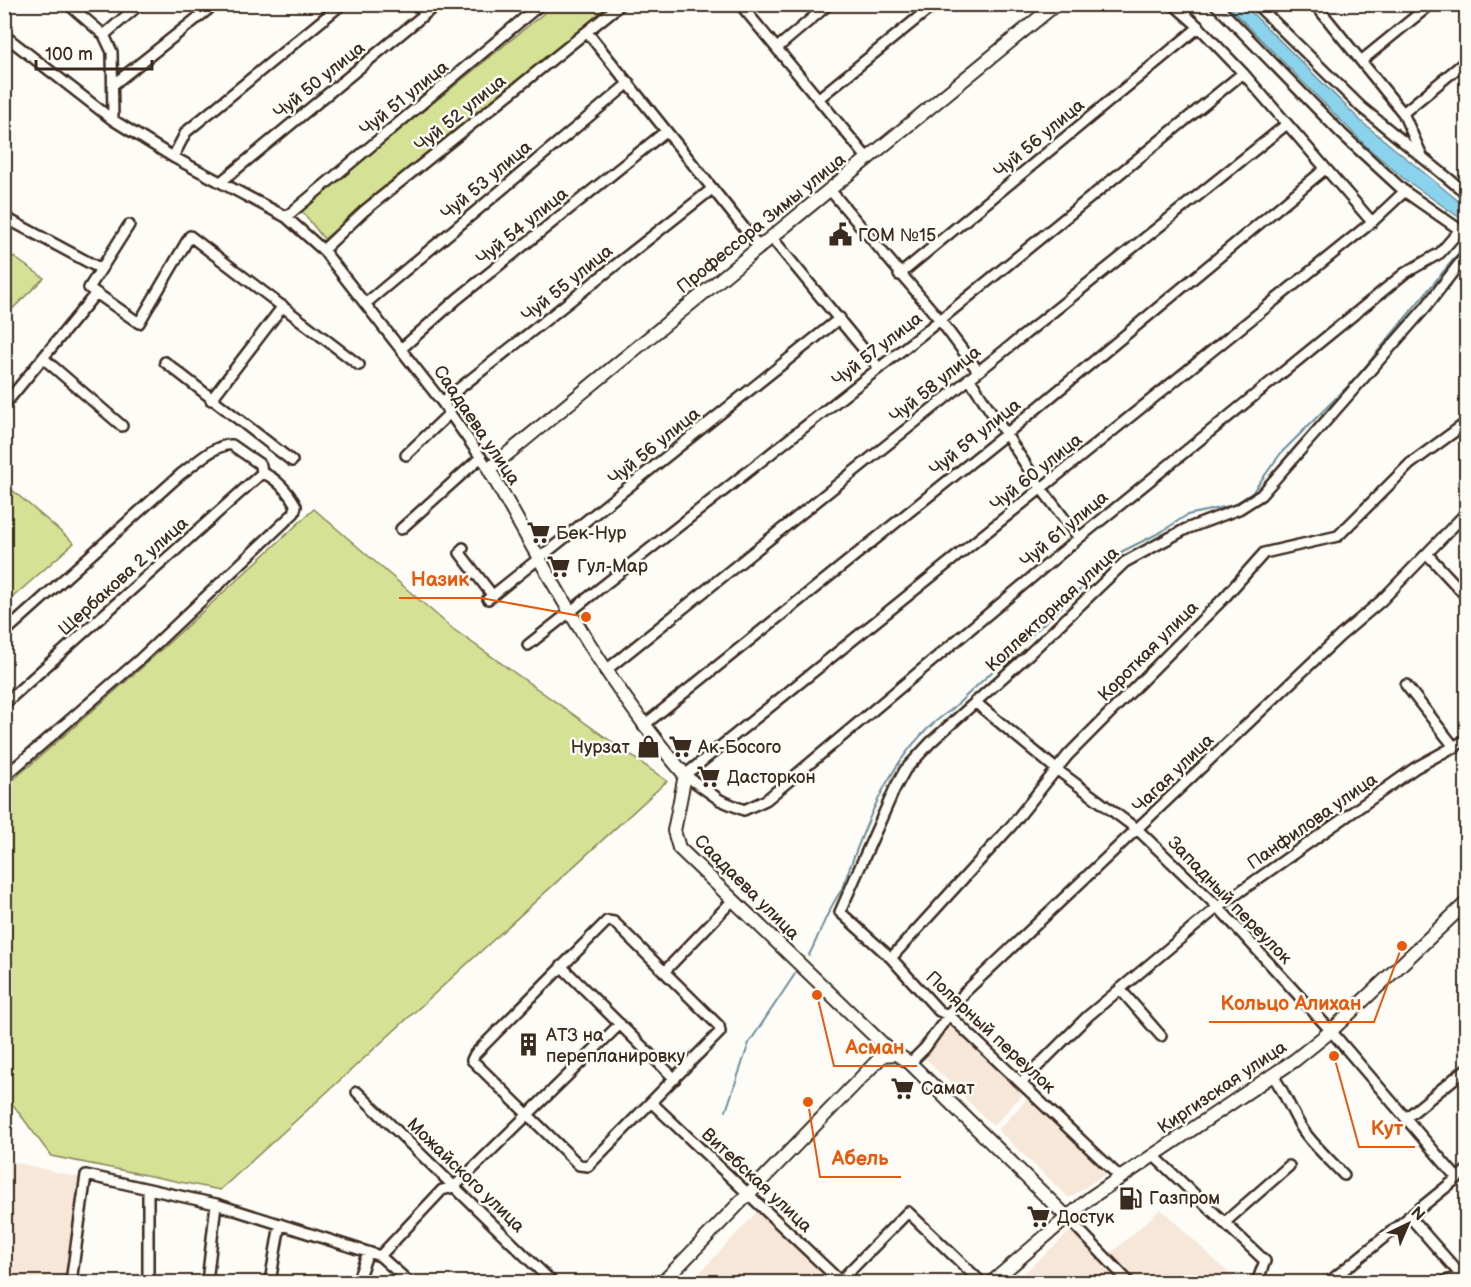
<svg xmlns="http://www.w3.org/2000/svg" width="1471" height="1287" font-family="'Balsamiq Sans',sans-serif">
  <rect width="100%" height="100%" fill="#fdfcf7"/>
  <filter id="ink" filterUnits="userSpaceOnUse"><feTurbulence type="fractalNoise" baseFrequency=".0167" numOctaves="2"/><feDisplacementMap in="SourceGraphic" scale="12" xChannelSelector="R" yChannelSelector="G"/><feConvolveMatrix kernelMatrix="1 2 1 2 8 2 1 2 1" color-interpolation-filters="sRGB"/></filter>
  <g filter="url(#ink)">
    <path fill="#f6e7d9" d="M951,1023L1024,1093L993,1126L925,1058Z
      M1029,1097L1108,1172L1069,1198L998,1130Z
      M5,1160L81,1178L65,1282H5Z
      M1161,1209L1238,1282H1138L1110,1254Z
      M757,1212L833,1282H691Z
      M1072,1230L1122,1282H1014Z"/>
    <path fill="#d5e194" stroke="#888659" stroke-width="1.5" d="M554,5H612L324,239L301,210Z
      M5,251L44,278L5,316Z
      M4,483L74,543L5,604H4Z
      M314,509L453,629L667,781L220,1190L51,1156L5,1094V787L138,671Z"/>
    <path fill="#8bd3ec" stroke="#6b8f9a" stroke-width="1.5" d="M1227,5H1244L1363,123L1466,207V222L1403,178L1366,146Z"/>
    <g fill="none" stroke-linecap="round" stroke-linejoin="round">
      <path stroke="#6b8f9a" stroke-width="2" d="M809,955C820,934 827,910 841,891C866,825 890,750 951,710L1119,553L1161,532L1187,515L1233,505L1252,493L1281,453L1356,378L1466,244
        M726,1111L749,1043L795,974"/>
      <defs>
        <path id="street" d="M68,4L104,35L112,52L113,120
          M740,4L868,159
          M1173,4L1199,27L1243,73L1372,222
          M1215,4L1342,134L1404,191L1466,234
          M1256,4L1361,107L1466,193
          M1315,4L1403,113L1423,158
          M587,32L760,248
          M4,35L113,120L173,157L286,217L323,250L442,402L489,469
          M104,35L140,4
          M777,48L829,4
          M1361,61L1431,4
          M114,84L215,4
          M819,98L935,4
          M1403,113L1466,61
          M173,157L186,132L342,4
          M222,181L437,4
          M830,190L940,320L978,371
          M1405,191L1372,222L685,775L720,800L744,810L766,800L1079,538L1405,273L1440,253L1459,231
          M4,217L101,269
          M286,217L541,4
          M129,225L89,288L139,323L190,236L359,365
          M772,238L879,368
          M323,250L364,211L621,4
          M899,275L1199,27
          M365,304L629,83
          M401,349L457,299L666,131
          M43,358L122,426
          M165,362L292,461
          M969,378L1041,488L1079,538
          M211,400L283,306
          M442,402L712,189
          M6,403L96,293
          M406,455L450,413
          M401,529L481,457
          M463,548L460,553L493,596
          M1427,554L1466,596
          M488,599L840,318
          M4,633L181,474C194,465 216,443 232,445L261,465L262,473
          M528,645L940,320L1243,73
          M605,671L1287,124
          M1406,685L1455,748
          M975,702L1056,769L1138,830L1218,907L1331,1031L1457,1178
          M4,704L262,473
          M643,726L1006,434L1325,169
          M4,777L138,661L294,513L296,506C290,494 276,477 262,473
          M607,921L614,922L719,1026L720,1032L588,1166L579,1165L472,1060L475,1054Z
          M891,958L1012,825L1068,755L1224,598L1264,553L1338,536L1410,464L1466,423
          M561,966L675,1079
          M664,972L733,900
          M1120,989L1161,1036
          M910,1063L925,1048L965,992L1340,636L1381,601L1466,513
          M1273,1076C1286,1094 1291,1112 1303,1130C1314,1146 1331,1161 1344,1175
          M1022,1082L1088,1016L1218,907L1415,768L1466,740
          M357,1092L552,1282
          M651,1102L840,1281L908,1212L981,1282
          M1406,1118L1466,1069
          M1153,1155L1265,1261L1257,1282
          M1120,1177L950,1016L939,1011L891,958L840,912L895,788L905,770L931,742L1028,655L1125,562L1186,529L1239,509L1261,495L1425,308L1466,255
          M1066,1216L1129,1282
          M1409,1216L1466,1281
          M1224,1223L1289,1166
          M380,1256L442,1190L454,1187L620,1024
          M71,1282L86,1175L216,1204L380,1256L409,1282
          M148,1282V1189
          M207,1282L216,1204
          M270,1282L280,1224
          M357,1282L368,1252
          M1329,1282L1466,1171
          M1443,1282L1466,1274"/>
        <path id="secondary" d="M1056,4L489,469C550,578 603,680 685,775L674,831L679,848L887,1048L910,1063L1066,1216
          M663,1282L883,1055L896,1054
          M992,1282L1090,1198L1295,1060L1331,1031L1466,903"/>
      </defs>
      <use href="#street" stroke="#3b2a1e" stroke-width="14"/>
      <use href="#secondary" stroke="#3b2a1e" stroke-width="16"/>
      <use href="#street" stroke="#fdfcf7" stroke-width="9"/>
      <use href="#secondary" stroke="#fdfcf7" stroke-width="12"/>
    </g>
  </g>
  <defs>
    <symbol id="civic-bare" viewBox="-9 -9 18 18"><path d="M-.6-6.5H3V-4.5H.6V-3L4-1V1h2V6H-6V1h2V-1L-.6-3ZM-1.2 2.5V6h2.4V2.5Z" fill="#3b2a1e" stroke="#fdfcf7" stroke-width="2.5" paint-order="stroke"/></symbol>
    <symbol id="supermarket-bare" viewBox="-9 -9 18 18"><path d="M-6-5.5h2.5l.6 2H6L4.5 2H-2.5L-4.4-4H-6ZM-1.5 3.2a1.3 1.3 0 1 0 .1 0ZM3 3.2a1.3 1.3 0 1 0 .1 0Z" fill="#3b2a1e" stroke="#fdfcf7" stroke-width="2.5" paint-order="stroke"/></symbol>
    <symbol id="shop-bare" viewBox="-9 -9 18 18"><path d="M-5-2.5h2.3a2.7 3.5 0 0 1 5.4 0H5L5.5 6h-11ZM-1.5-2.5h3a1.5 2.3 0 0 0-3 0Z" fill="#3b2a1e" stroke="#fdfcf7" stroke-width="2.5" paint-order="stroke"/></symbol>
    <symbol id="building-bare" viewBox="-9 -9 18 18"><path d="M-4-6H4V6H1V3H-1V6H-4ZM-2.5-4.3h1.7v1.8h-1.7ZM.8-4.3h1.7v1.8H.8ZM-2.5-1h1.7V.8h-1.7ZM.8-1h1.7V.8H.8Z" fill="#3b2a1e" stroke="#fdfcf7" stroke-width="2.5" paint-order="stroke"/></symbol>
    <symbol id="fuel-bare" viewBox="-9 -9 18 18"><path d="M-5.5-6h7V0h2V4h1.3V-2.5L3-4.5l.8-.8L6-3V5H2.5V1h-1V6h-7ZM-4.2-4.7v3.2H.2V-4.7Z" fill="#3b2a1e" stroke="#fdfcf7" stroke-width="2.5" paint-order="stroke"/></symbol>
  </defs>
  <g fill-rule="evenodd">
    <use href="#civic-bare" x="824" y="218" width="33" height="33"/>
    <use href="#supermarket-bare" x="522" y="516" width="33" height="33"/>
    <use href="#supermarket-bare" x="542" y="550" width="33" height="33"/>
    <use href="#shop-bare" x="632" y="730" width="33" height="33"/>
    <use href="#supermarket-bare" x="664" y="730" width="33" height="33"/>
    <use href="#supermarket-bare" x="692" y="760" width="33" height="33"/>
    <use href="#building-bare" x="512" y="1028" width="33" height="33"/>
    <use href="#supermarket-bare" x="886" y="1072" width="33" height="33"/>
    <use href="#fuel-bare" x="1114" y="1182" width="33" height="33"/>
    <use href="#supermarket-bare" x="1022" y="1200" width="33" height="33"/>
  </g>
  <g text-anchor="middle" stroke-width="5" stroke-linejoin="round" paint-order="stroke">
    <g font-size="18" fill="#3b2a1e" stroke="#fdfcf7">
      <text transform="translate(319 80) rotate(-39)" y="6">Чуй 50 улица</text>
      <text transform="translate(404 98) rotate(-39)" y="6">Чуй 51 улица</text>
      <text transform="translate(460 113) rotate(-39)" y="6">Чуй 52 улица</text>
      <text transform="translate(1039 138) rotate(-40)" y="6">Чуй 56 улица</text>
      <text transform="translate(486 180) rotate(-40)" y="6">Чуй 53 улица</text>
      <text transform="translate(761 223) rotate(-39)" y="6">Профессора Зимы улица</text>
      <text transform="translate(522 226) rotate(-39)" y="6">Чуй 54 улица</text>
      <text transform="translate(567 283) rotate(-39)" y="6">Чуй 55 улица</text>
      <text transform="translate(877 349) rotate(-38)" y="6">Чуй 57 улица</text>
      <text transform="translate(935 384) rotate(-39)" y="6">Чуй 58 улица</text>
      <text transform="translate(477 425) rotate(56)" y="6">Саадаева улица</text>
      <text transform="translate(975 437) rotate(-39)" y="6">Чуй 59 улица</text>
      <text transform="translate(654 446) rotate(-39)" y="6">Чуй 56 улица</text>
      <text transform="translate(1036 472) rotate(-39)" y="6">Чуй 60 улица</text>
      <text transform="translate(1064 529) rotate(-40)" y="6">Чуй 61 улица</text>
      <text transform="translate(123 576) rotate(-42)" y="6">Щербакова 2 улица</text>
      <text transform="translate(1052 609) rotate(-43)" y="6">Коллекторная улица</text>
      <text transform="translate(1148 651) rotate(-45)" y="6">Короткая улица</text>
      <text transform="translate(1173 773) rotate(-44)" y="6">Чагая улица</text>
      <text transform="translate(1312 821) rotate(-35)" y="6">Панфилова улица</text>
      <text transform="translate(747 887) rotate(45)" y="6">Саадаева улица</text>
      <text transform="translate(1230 900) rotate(46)" y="6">Западный переулок</text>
      <text transform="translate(991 1032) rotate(43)" y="6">Полярный переулок</text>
      <text transform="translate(1222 1087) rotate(-34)" y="6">Киргизская улица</text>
      <text transform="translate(466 1175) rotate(44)" y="6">Можайского улица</text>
      <text transform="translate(757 1180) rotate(43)" y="6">Витебская улица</text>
    </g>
    <g font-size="18" fill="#3b2a1e" stroke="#fdfcf7" text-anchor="start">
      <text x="858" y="241">ГОМ №15</text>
      <text x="556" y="539">Бек-Нур</text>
      <text x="577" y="572">Гул-Мар</text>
      <text x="630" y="753" text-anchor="end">Нурзат</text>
      <text x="698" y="753">Ак-Босого</text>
      <text x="727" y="783">Дасторкон</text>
      <text x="546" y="1041">АТЗ на<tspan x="546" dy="21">перепланировку</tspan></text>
      <text x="921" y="1094">Самат</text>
      <text x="1149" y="1204">Газпром</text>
      <text x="1057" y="1223">Достук</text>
    </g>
  </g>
  <path fill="none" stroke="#e8590c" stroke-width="2" d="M586 617L481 598H399M1402 946L1374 1022H1209M817 995L834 1066H917M1334 1056L1359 1147H1415M808 1102L820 1177H901"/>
  <g fill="#e8590c" stroke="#fdfcf7" stroke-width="2">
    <circle cx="586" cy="617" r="6"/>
    <circle cx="1402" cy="946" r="6"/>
    <circle cx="817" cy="995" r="6"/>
    <circle cx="1334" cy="1056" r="6"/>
    <circle cx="808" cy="1102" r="6"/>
  </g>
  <g font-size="20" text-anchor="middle" font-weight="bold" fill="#e8590c" stroke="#fdfcf7" stroke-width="5" stroke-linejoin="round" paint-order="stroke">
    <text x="440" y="586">Назик</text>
    <text x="1291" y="1010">Кольцо Алихан</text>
    <text x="875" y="1054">Асман</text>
    <text x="1387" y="1135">Кут</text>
    <text x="860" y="1165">Абель</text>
  </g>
  <rect width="1471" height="1287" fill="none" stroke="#fdfcf7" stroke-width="24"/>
  <rect x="12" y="12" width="1447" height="1263" fill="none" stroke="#3b2a1e" stroke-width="2" filter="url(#ink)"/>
  <g transform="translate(1408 1224) rotate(44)" stroke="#fdfcf7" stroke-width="4.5" paint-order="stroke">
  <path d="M0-4.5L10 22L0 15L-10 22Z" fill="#3b2a1e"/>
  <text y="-9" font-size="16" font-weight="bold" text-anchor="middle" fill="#3b2a1e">N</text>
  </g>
  <path d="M36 60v9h116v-9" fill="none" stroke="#3b2a1e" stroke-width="3"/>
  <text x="45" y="60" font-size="18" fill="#3b2a1e" stroke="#fdfcf7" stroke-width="4.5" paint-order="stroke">100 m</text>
</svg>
